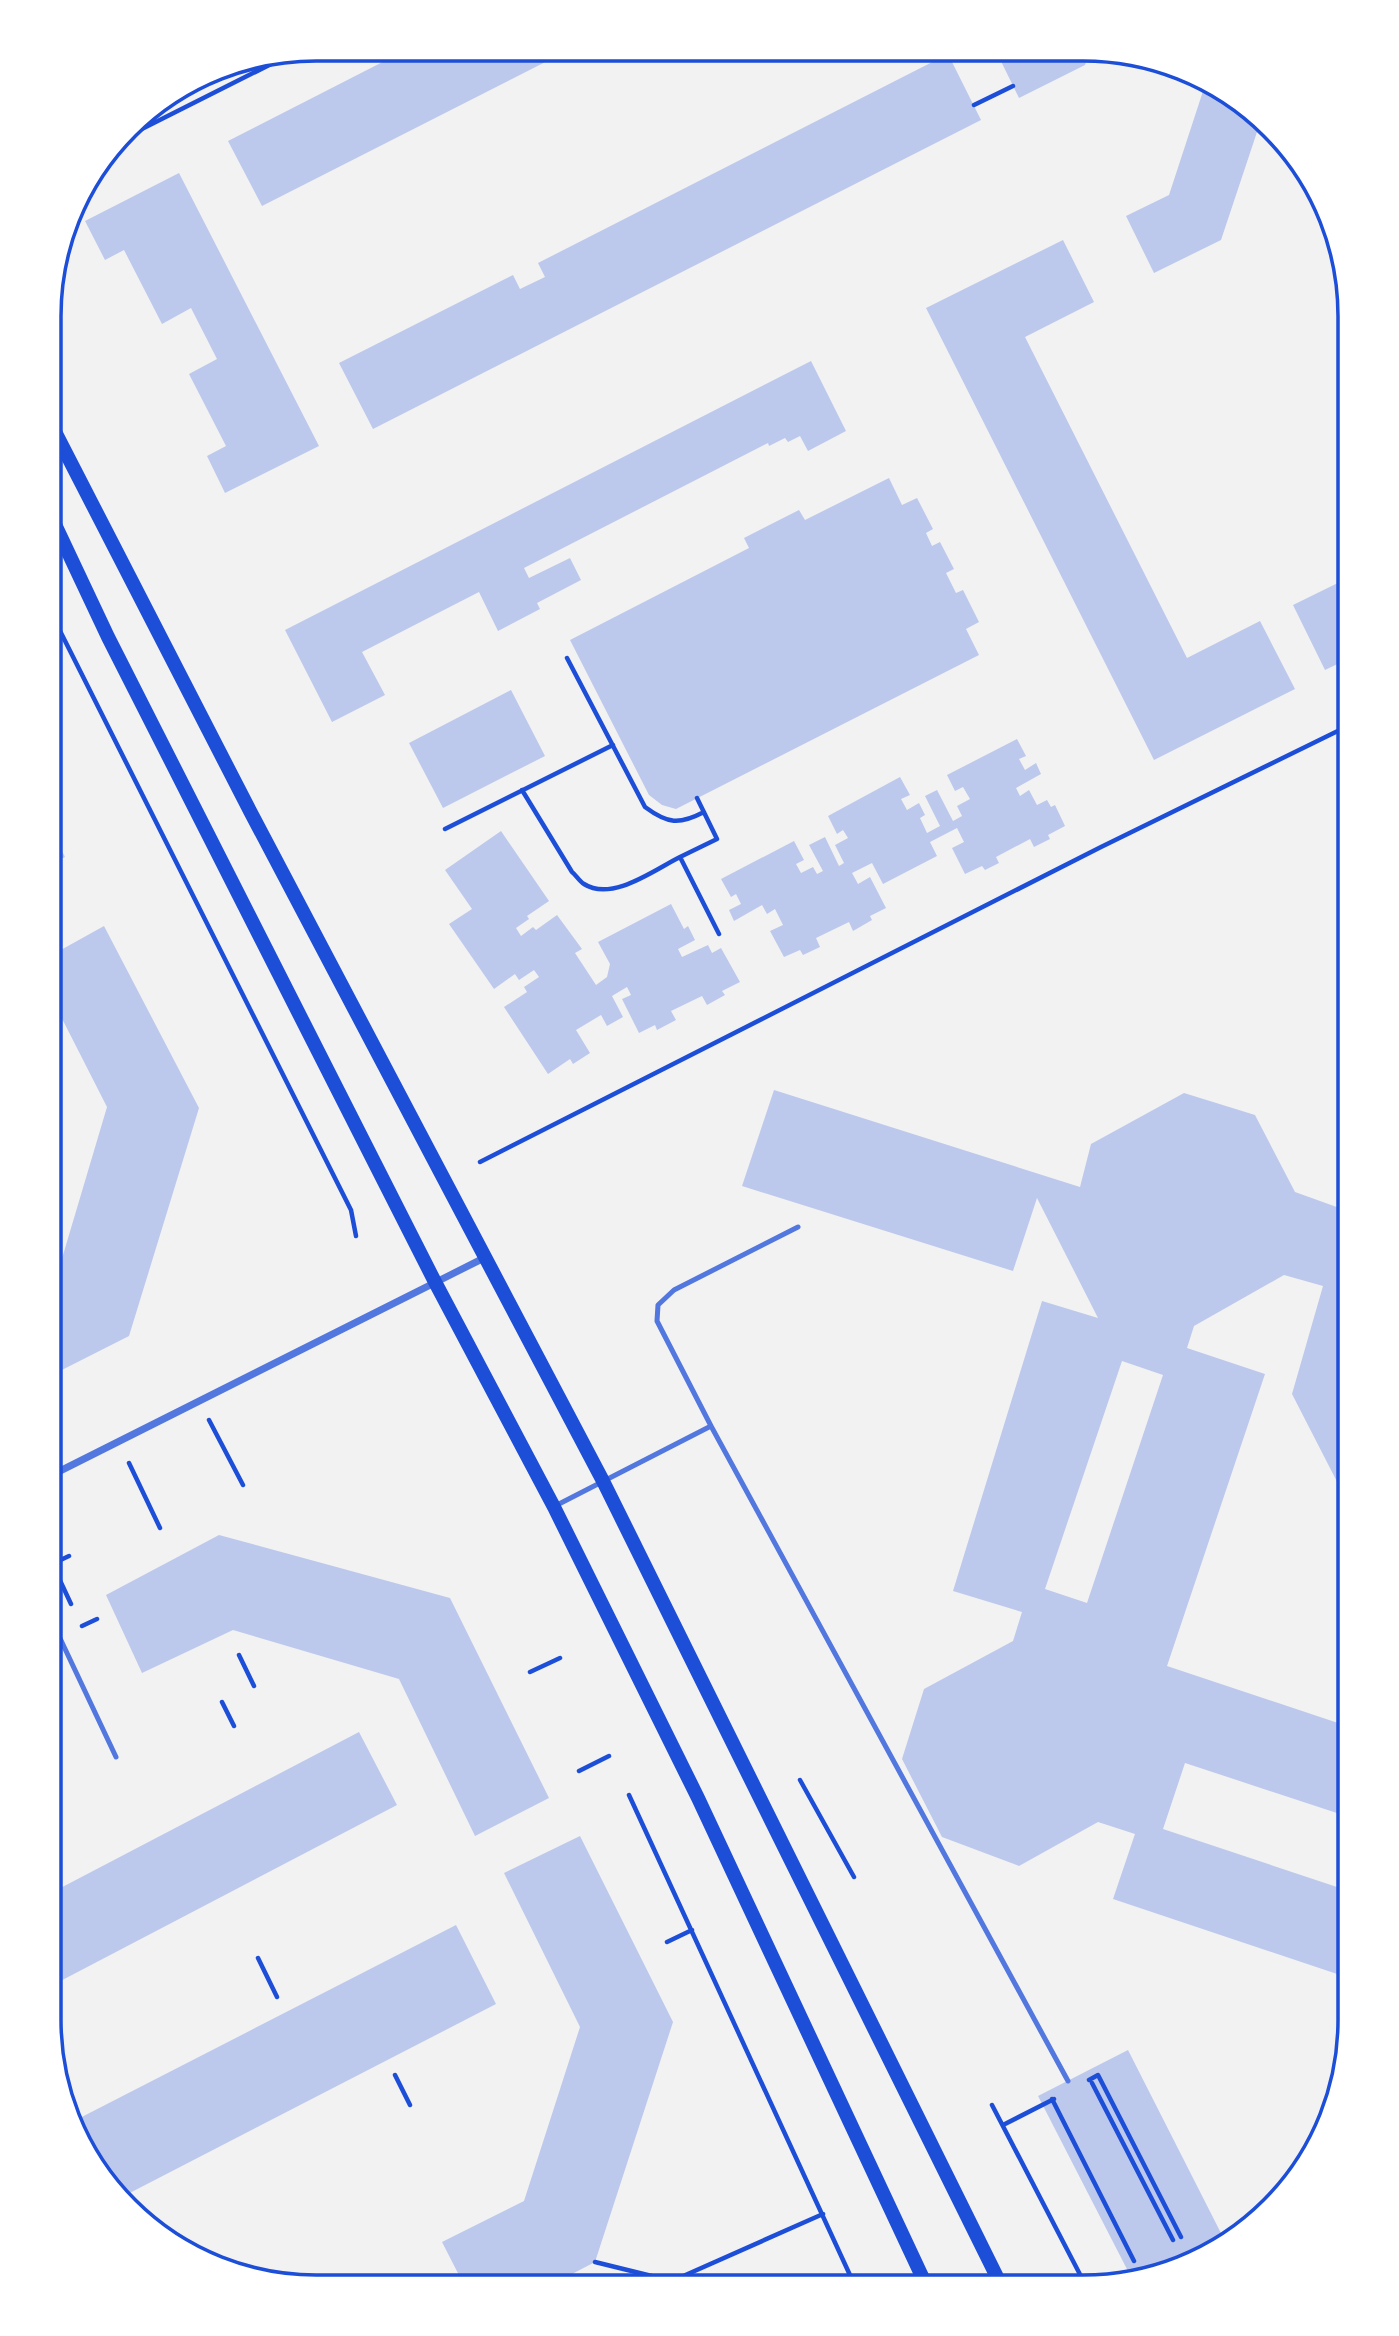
<svg xmlns="http://www.w3.org/2000/svg" width="1399" height="2336" font-family="'DejaVu Sans',sans-serif">
  <rect width="100%" height="100%" fill="#f2f2f2"/>
  <path fill="#bdc9ec" fill-rule="evenodd" d="M408,49L569,50L262,206L228,141Z
    M996,51H1090L1085,65L1019,98Z
    M948,54L981,120L373,429L339,363L513,275L520,289L545,277L538,263Z
    M1206,82L1236,99L1234,106L1253,112L1261,120L1221,240L1154,273L1126,216L1169,195Z
    M179,173L319,446L225,493L207,456L226,446L189,374L217,359L191,308L162,324L124,250L105,260L85,221Z
    M1063,240L1094,302L1025,337L1187,658L1260,621L1295,689L1154,760L926,308Z
    M811,361L846,431L808,451L800,436L788,442L785,438L769,446L768,443L524,568L529,578L570,558L581,580L537,603L540,609L498,631L479,592L362,652L385,695L332,722L285,630Z
    M889,478L902,505L917,498L933,529L926,533L932,546L940,542L954,569L946,573L956,593L963,590L979,622L966,629L979,655L676,809L662,805L649,795L570,640L749,548L744,538L799,510L805,520Z
    M1350,577V658L1325,670L1293,605Z
    M511,690L545,756L443,808L409,743Z
    M1017,739L1026,756L1019,759L1025,770L1036,763L1041,774L1016,788L1020,796L1029,790L1037,805L1047,800L1051,807L1055,805L1065,826L1048,835L1050,839L1034,847L1030,839L996,857L999,863L985,870L982,866L965,874L952,848L964,842L957,828L930,842L937,856L883,884L872,863L852,873L858,884L870,877L886,908L870,916L872,920L853,931L849,922L816,938L820,947L803,955L800,950L784,957L770,931L783,925L775,909L767,914L762,905L734,921L729,910L741,904L736,894L731,897L721,879L794,841L804,860L796,864L801,873L813,867L817,874L823,871L809,845L825,837L839,866L844,863L835,845L848,838L843,830L837,834L828,816L900,777L910,795L901,799L907,810L919,803L925,815L920,818L927,833L940,826L925,796L937,790L953,821L962,816L957,806L970,799L963,787L955,791L947,775Z
    M51,830L65,857L50,865L51,845Z
    M501,831L549,901L527,916L529,919L516,928L521,936L533,927L536,930L557,915L582,949L575,953L596,985L607,977L610,964L598,942L671,904L684,929L688,926L695,940L678,949L682,957L708,945L712,953L721,948L740,982L722,991L725,995L707,1005L702,996L671,1011L676,1020L657,1030L655,1025L639,1033L622,999L631,995L627,987L612,996L623,1017L607,1026L601,1015L576,1030L590,1053L573,1064L570,1059L548,1074L504,1007L527,992L524,987L539,977L534,970L519,980L515,974L494,989L449,924L472,909L445,870Z
    M104,926L199,1108L129,1336L50,1376V1285L55,1282L107,1107L50,995V956Z
    M774,1090L1080,1187L1091,1144L1184,1093L1255,1115L1295,1192L1345,1210L1350,1197V1507L1292,1394L1323,1286L1284,1275L1194,1326L1187,1348L1265,1374L1167,1666L1350,1727L1349,1817L1185,1763L1163,1829L1349,1891V1978L1113,1899L1135,1834L1098,1822L1019,1866L942,1837L902,1759L924,1689L1013,1641L1022,1612L953,1591L1042,1301L1098,1318L1037,1198L1013,1271L742,1186ZM1122,1361L1163,1375L1087,1603L1045,1589Z
    M219,1535L450,1598L549,1798L475,1836L399,1679L233,1630L142,1673L106,1595Z
    M359,1732L397,1805L49,1987V1894Z
    M580,1836L673,2022L595,2262L549,2286L464,2285L442,2242L524,2201L580,2027L504,1873Z
    M456,1925L496,2004L120,2198L104,2182L70,2123Z
    M1128,2050L1226,2243L1184,2267L1131,2277L1038,2096Z"/>
  <g fill="none" stroke-linecap="round" stroke-linejoin="round">
    <path stroke="#1d4ed8" stroke-width="4.5" d="M974,105L1013,86
      M122,139L291,54
      M51,613L351,1210L356,1236
      M567,658L645,807C668,824 679,825 704,812
      M522,790L572,872C576,875 579,881 584,884C612,902 654,870 680,857
      M697,798L717,839L680,857L719,934
      M445,829L613,745
      M480,1162L1101,847L1350,725
      M209,1420L243,1485
      M129,1463L160,1528
      M50,1559L71,1604
      M52,1564L69,1556
      M82,1626L97,1619
      M239,1655L254,1686
      M530,1672L560,1658
      M222,1702L234,1726
      M579,1771L609,1756
      M800,1780L854,1877
      M629,1795L855,2286
      M667,1942L692,1930
      M258,1958L277,1997
      M395,2075L410,2105
      M1089,2080L1098,2075L1181,2237
      M1092,2083L1173,2240
      M1052,2099L1134,2261
      M992,2105L1086,2286
      M1003,2125L1054,2099
      M595,2262L672,2281L823,2214"/>
    <path stroke="#5277de" stroke-width="5" d="M798,1227L674,1290L658,1305L657,1321L711,1426L1068,2081
      M555,1506L711,1426
      M50,1617L116,1757"/>
    <path stroke="#5277de" stroke-width="7" d="M50,1476L484,1258"/>
    <path stroke="#1d4ed8" stroke-width="14" d="M51,424L250,811L603,1481L1002,2287
      M51,516L108,637L435,1282L554,1507L698,1798L927,2287"/>
  </g>
  <path d="M0 0H1399V2336H0ZM316 61H1083A255 255 0 0 1 1338 316V2020A255 255 0 0 1 1083 2275H316A255 255 0 0 1 61 2020V316A255 255 0 0 1 316 61Z" fill="#fff" fill-rule="evenodd"/>
  <path fill="none" stroke="#1d4ed8" stroke-width="3.5" d="M316 61H1083A255 255 0 0 1 1338 316V2020A255 255 0 0 1 1083 2275H316A255 255 0 0 1 61 2020V316A255 255 0 0 1 316 61Z"/>
</svg>
